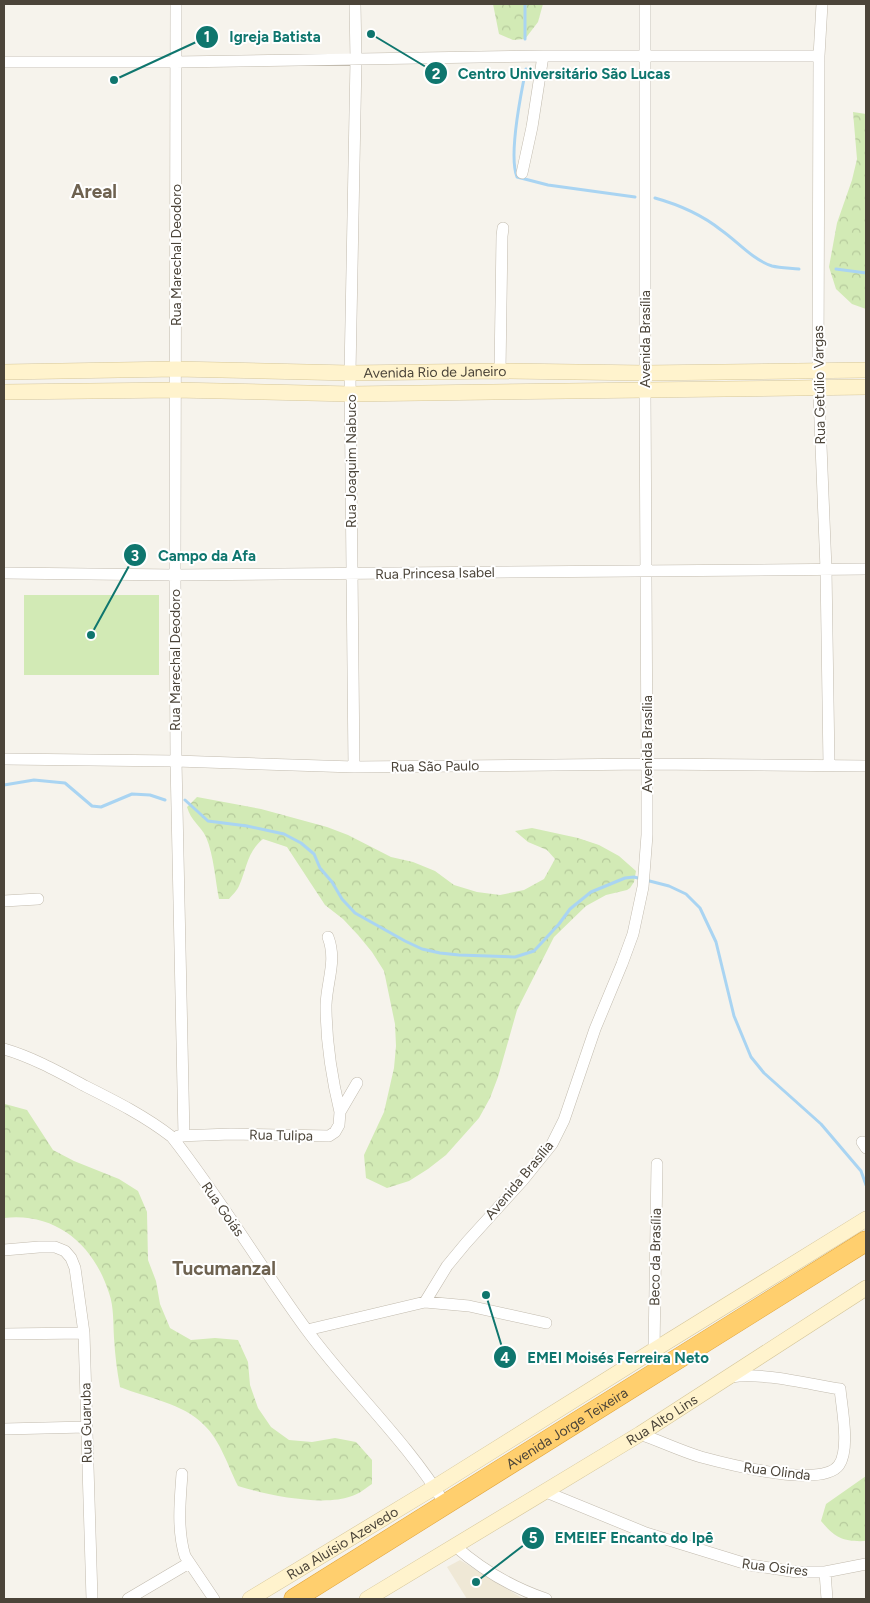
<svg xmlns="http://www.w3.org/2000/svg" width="870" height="1603" font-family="Figtree,sans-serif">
  <defs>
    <pattern id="forest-crowns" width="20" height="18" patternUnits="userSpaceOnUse" patternTransform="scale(1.25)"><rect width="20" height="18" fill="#d2eab5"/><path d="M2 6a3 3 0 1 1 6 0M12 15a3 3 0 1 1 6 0" fill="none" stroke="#b6ca9c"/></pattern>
  </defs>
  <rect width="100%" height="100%" fill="#f6f3ec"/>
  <path fill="#efe8d6" d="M460,1560L522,1598L467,1599L447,1567Z"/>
  <path fill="url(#forest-crowns)" d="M493,4H543L538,22L525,39L513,40L499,34Z
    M853,112L866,114V309L852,304L836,289L829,267L837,223L852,180L857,159Z
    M197,797L261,809L327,827L348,835L391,857L413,862L435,871L454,885L477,892L500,895L524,890L544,879L555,859L547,850L528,842L515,831L532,828L578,838L599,845L619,856L636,871L634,882L630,888L627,890L606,895L586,906L554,937L517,1010L498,1077L490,1098L479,1118L446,1155L428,1169L409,1181L387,1188L366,1178L364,1155L384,1112L394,1068L396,1046L395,1024L384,971L372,952L358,935L343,919L325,905L287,847L263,839C247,852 247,868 239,886C237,891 232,895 229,899H219C215,879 214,856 206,837C200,825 191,821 187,807Z
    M5,1104L27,1110L53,1150L74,1161L119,1179L138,1191L147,1212L148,1260L156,1281L160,1304L170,1328L191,1340L215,1338L238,1340L248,1362L250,1385L258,1408L271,1427L289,1440L312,1442L335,1438L356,1442L372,1460V1484C366,1488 359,1494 352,1496C323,1507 267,1495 238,1486C228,1466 220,1440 204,1425C183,1403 147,1398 120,1387C117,1371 115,1355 114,1338C113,1323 114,1307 109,1293C94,1245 56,1212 4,1218V1105Z
    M866,1476V1541C844,1542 835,1538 821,1521L826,1504Z"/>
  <path fill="#d2eab5" d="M24,595H159V675H24Z"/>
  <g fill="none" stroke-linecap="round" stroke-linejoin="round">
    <path stroke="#a9d4f2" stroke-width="3" d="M525,39V4
      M526,69C521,93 508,155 517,177L548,185L635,197
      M655,198C680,205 701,214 721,230C737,241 753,260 772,266C780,268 790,268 799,269
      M836,269L866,273
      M4,785L34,780L65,783L92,806L101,807L132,794L150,795L165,800
      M185,800L208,821L247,826L284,834L301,843L314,854L320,868L332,882L342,899L355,913L405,941L422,949L440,953L459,955L515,957L534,951L559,924L570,909L591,892L625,878L634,877L669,886L686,894L700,908L716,942L734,1016L751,1057L764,1073L821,1124L861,1171L866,1185"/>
    <defs>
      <path id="street" d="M176,4L175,575L176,761L184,1136
        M822,4L819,56L818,371L826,569L829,765
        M4,62H176L543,56H819
        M522,173L532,127L543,56
        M500,371L502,236L503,228
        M4,573L175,575L866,569
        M4,759L176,761L354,767L647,764L866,766
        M354,767L350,373L356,60L355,4
        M4,901L38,899
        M328,937C337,961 327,980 326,1005C326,1039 332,1079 340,1112
        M4,1049C32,1057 59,1072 85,1086C115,1101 145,1116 172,1137C220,1198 260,1266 306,1329C350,1389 406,1440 445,1504
        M178,1136L231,1134L329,1136L335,1132L339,1125L340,1112L357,1083
        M862,1142L866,1148
        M4,1250L39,1247H55L65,1251L71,1258L75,1268L84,1333L92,1599
        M425,1302L447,1266L466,1243L523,1180L552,1144L564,1120L595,1029L622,964L633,934L643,887L647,835V764L645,390V4
        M307,1330L425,1302L469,1306L546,1323
        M4,1334L84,1333
        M654,1350L657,1164
        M4,1429L86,1427
        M640,1434C660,1441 681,1451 701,1457C727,1464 822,1489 839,1465C850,1449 842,1409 840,1389C808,1384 763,1372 731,1377
        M182,1474C180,1501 177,1530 185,1556L214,1599
        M546,1492L646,1533L750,1565L797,1572H825L866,1564
        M455,1546C481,1569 514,1588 546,1599
        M825,1572L827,1599
        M128,1599L189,1563"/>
      <g id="secondary">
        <path id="s1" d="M4,372L176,369L350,373L500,371L645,373L866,370"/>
        <path d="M4,392L175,390L351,394L866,387"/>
        <path id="s2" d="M250,1599L435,1487L654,1350L866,1219"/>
        <path id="s3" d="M367,1599L640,1434L866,1288"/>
      </g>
      <g id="highway">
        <path id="s4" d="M294,1599L866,1241"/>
      </g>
    </defs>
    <use href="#street" stroke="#c2bbae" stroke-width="12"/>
    <use href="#secondary" stroke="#d6c79b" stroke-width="16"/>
    <use href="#highway" stroke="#e0a43c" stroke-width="21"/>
    <use href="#street" stroke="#fff" stroke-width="11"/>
    <use href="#secondary" stroke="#fff3cd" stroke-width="15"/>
    <use href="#highway" stroke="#ffcf6e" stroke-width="20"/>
  </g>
  <g text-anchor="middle" stroke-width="4" stroke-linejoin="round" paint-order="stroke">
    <g font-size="14" fill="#4b4439" stroke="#fff">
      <text transform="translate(176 255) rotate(-90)" y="5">Rua Marechal Deodoro</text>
      <text transform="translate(645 339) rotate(-90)" y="5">Avenida Brasília</text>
      <text dy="5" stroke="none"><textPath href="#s1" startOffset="431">Avenida Rio de Janeiro</textPath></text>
      <text transform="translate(819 385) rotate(-91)" y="5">Rua Getúlio Vargas</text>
      <text transform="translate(351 461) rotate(-90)" y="5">Rua Joaquim Nabuco</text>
      <text transform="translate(435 573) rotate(-1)" y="5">Rua Princesa Isabel</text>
      <text transform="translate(175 660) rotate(-90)" y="5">Rua Marechal Deodoro</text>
      <text transform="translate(647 744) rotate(-90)" y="5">Avenida Brasília</text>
      <text transform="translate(435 766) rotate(-1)" y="5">Rua São Paulo</text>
      <text transform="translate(281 1135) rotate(1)" y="5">Rua Tulipa</text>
      <text transform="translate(519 1180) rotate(-50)" y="5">Avenida Brasília</text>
      <text transform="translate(223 1209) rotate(55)" y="5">Rua Goiás</text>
      <text transform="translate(655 1257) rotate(-89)" y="5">Beco da Brasília</text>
      <text dy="5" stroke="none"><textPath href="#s3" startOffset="345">Rua Alto Lins</textPath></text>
      <text transform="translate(86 1423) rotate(-91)" y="5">Rua Guaruba</text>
      <text dy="5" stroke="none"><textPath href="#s4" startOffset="322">Avenida Jorge Teixeira</textPath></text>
      <text transform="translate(777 1471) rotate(7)" y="5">Rua Olinda</text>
      <text dy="5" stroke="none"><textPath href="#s2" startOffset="108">Rua Aluísio Azevedo</textPath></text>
      <text transform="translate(775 1567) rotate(7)" y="5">Rua Osires</text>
    </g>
    <g font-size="19" font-weight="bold" fill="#6e6250" stroke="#fff">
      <text x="94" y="198">Areal</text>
      <text x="224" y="1275">Tucumanzal</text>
    </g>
  </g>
  <path fill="none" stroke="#0f766e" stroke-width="2" d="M114 80L207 37M371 34L436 73M91 635L135 555M486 1295L505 1357M476 1582L533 1538"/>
  <g fill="#0f766e" stroke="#fff" stroke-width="2">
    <circle cx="114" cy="80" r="5"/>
    <circle cx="371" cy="34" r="5"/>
    <circle cx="91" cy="635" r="5"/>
    <circle cx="486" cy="1295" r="5"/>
    <circle cx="476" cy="1582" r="5"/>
    <circle cx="207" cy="37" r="12"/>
    <circle cx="436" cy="73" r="12"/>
    <circle cx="135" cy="555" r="12"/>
    <circle cx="505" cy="1357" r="12"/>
    <circle cx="533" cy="1538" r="12"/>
  </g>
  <g font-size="15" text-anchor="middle" font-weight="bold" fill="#fff">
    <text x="207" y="42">1</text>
    <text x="436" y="79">2</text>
    <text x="135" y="561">3</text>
    <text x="505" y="1363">4</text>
    <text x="533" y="1543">5</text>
  </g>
  <g font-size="15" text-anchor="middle" font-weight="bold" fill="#0f766e" stroke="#fff" stroke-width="4" stroke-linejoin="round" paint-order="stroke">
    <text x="275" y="42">Igreja Batista</text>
    <text x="564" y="79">Centro Universitário São Lucas</text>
    <text x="207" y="561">Campo da Afa</text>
    <text x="618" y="1363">EMEI Moisés Ferreira Neto</text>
    <text x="634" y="1543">EMEIEF Encanto do Ipê</text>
  </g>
  <rect width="870" height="1603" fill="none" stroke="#4b4439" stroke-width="10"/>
</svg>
